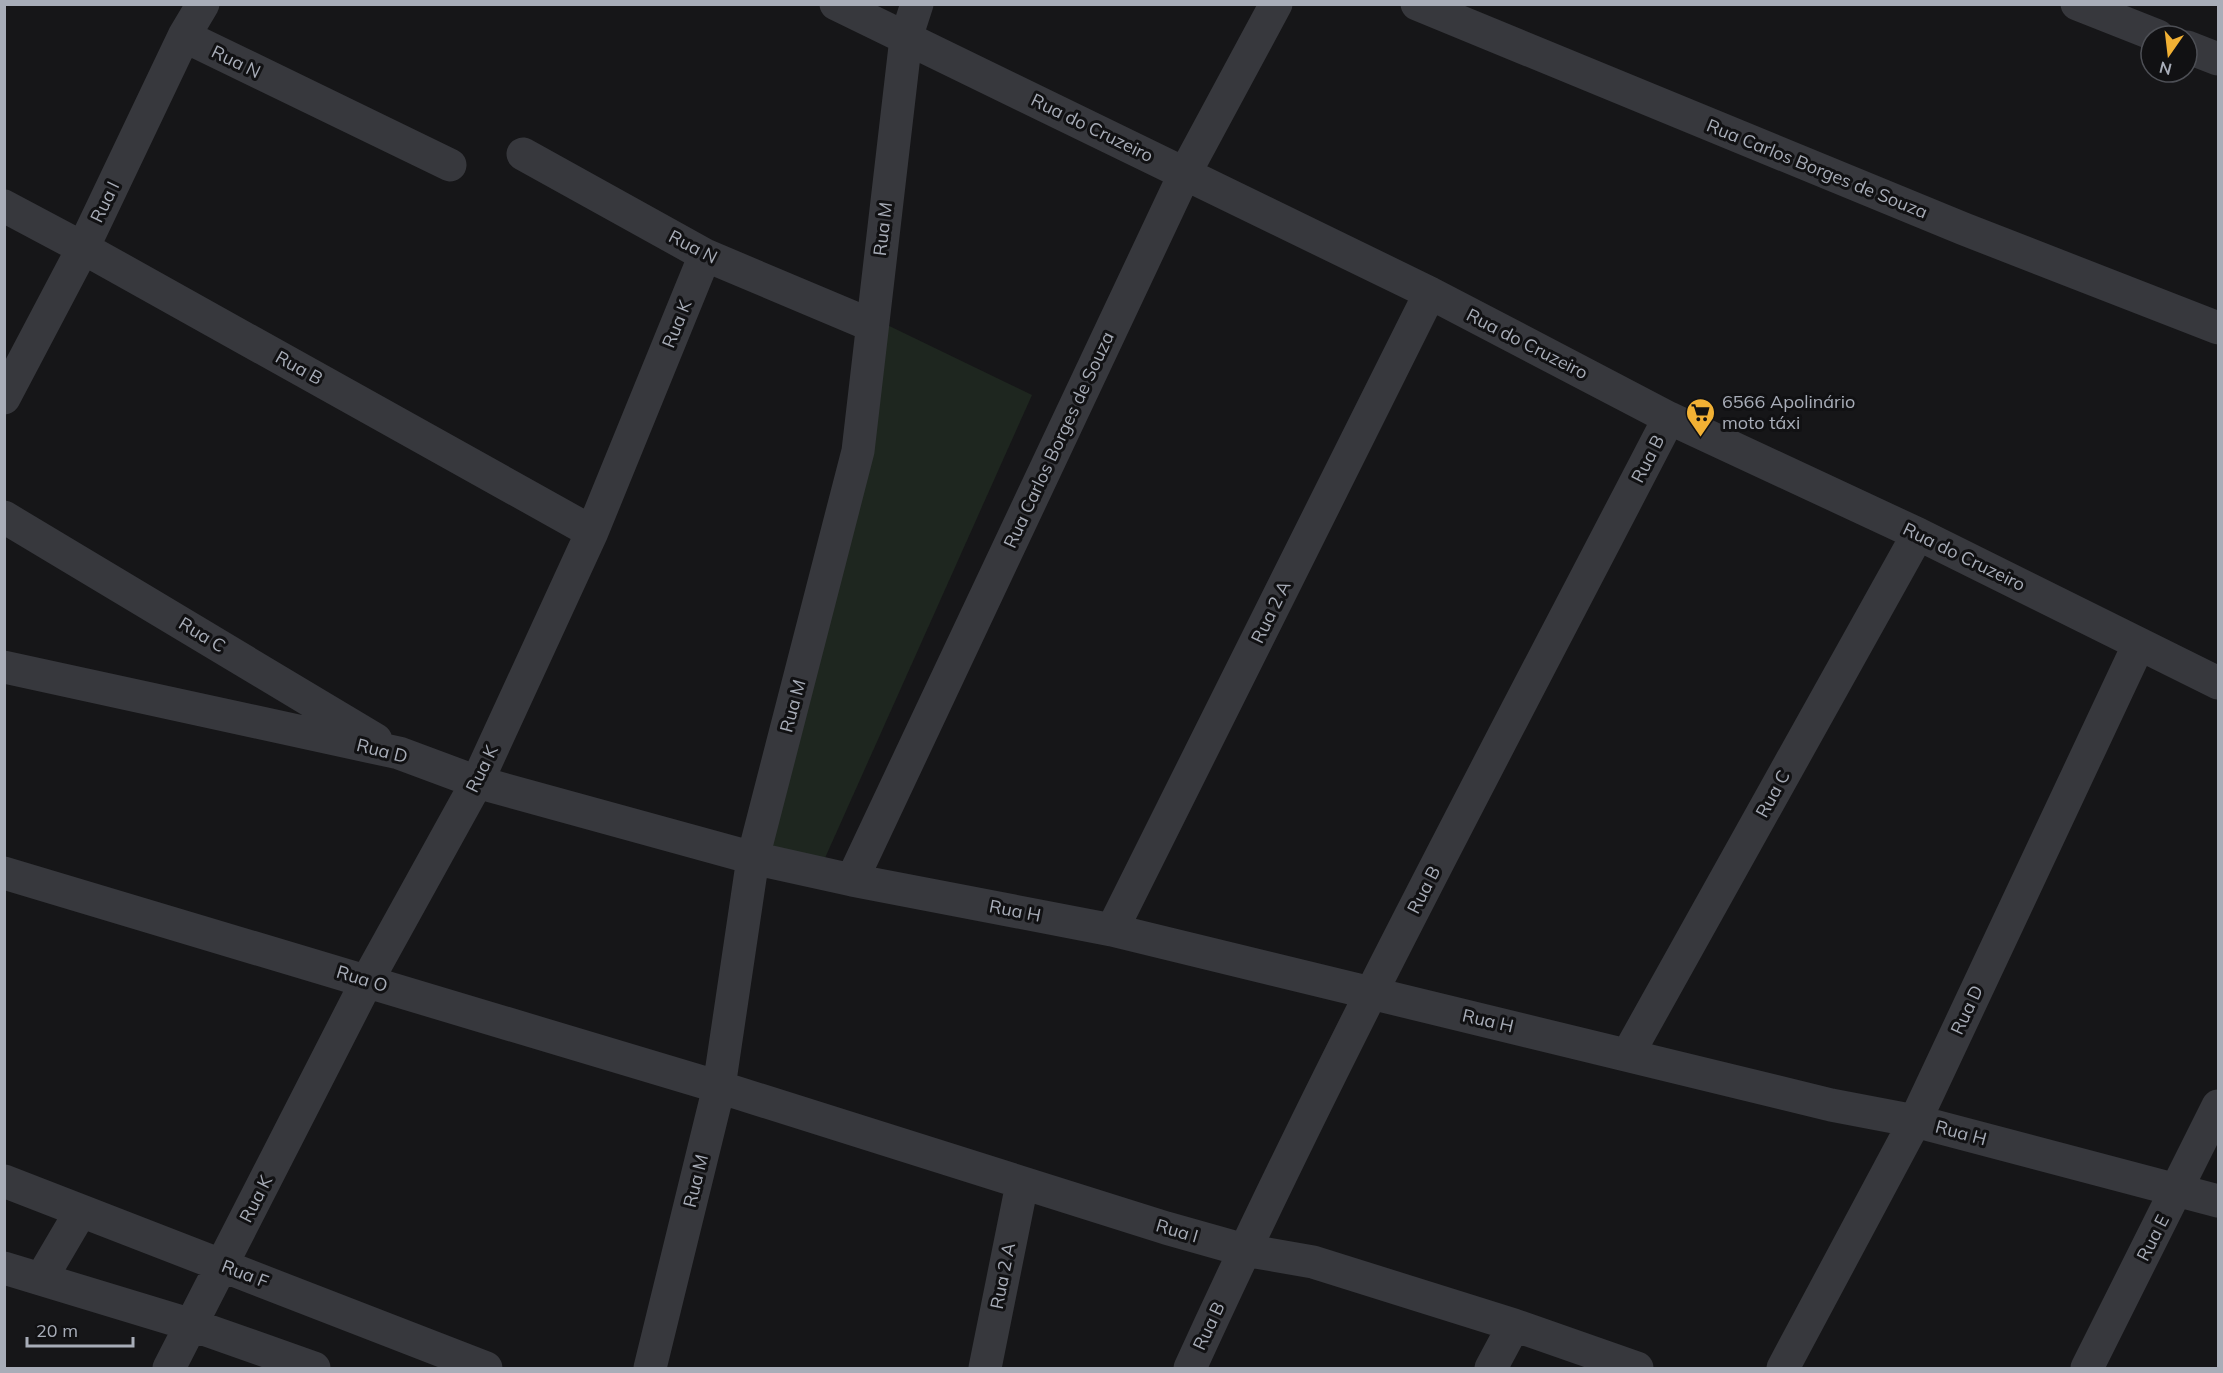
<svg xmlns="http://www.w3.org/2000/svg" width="2223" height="1373" font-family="Mulish,sans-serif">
  <rect width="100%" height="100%" fill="#161618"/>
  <path fill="#1e261f" d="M879,321L1032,395L825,858L790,861L772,845Z"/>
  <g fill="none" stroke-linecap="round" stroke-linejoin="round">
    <path stroke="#37383d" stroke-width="33" d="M836,4L1430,293L1669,418L1918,534L2218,683
      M1417,4L1964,229L2218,328
      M2077,4L2158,36
      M184,36L450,165
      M2187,47L2218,59
      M523,154L705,255L871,325
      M4,206L83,248L592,532
      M4,398L83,248L184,36L203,4
      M4,517L376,740
      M4,667L399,753L477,782L753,858L852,880L1112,930L1831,1105L1915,1121L2218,1201
      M4,873L719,1087L1166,1228L1244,1250L1313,1262L1514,1325L1637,1368
      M852,880L1185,173L1276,4
      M1112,930L1430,293
      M1628,1054L1918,534
      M4,1181L486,1368
      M4,1268L192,1325L314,1368
      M41,1279L81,1211
      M169,1368L367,981L477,782L592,532L705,255
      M650,1368L719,1087L753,858L858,451L906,38L917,4
      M985,1368L1022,1184
      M1190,1368C1337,1046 1506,733 1669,418
      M1491,1368L1514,1325
      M1783,1368L1915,1121L2139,644
      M2087,1368L2218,1106"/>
  </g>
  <defs>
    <symbol id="supermarket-pin" viewBox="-11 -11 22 30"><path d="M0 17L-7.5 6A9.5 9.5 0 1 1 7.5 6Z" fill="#f2b134" stroke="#111113"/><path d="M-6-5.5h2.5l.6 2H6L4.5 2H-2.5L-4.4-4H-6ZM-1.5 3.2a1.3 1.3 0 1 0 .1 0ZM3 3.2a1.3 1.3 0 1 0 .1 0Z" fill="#111"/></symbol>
  </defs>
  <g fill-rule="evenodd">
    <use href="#supermarket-pin" x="1684" y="396" width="33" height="45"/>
  </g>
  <g text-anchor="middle" stroke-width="6" stroke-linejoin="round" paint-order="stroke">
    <g font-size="18" fill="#a8adb8" stroke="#111113">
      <text transform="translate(236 62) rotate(26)" y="6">Rua N</text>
      <text transform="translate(1092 128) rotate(26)" y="6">Rua do Cruzeiro</text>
      <text transform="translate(1817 169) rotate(22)" y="6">Rua Carlos Borges de Souza</text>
      <text transform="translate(105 202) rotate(-64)" y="6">Rua I</text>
      <text transform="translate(883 229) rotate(-83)" y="6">Rua M</text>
      <text transform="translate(693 247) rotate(27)" y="6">Rua N</text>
      <text transform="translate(677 324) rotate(-68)" y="6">Rua K</text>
      <text transform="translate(1527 344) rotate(27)" y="6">Rua do Cruzeiro</text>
      <text transform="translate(299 368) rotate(29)" y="6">Rua B</text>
      <text transform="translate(1059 440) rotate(-65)" y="6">Rua Carlos Borges de Souza</text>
      <text transform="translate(1648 459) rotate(-63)" y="6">Rua B</text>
      <text transform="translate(1964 557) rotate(26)" y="6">Rua do Cruzeiro</text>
      <text transform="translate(1271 612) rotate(-64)" y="6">Rua 2 A</text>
      <text transform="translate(202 635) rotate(31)" y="6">Rua C</text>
      <text transform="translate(793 706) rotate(-75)" y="6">Rua M</text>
      <text transform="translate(382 751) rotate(14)" y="6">Rua D</text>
      <text transform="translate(482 769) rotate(-64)" y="6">Rua K</text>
      <text transform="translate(1773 794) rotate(-61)" y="6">Rua C</text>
      <text transform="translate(1424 890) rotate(-63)" y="6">Rua B</text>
      <text transform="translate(1015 911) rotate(11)" y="6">Rua H</text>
      <text transform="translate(362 979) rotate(17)" y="6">Rua O</text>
      <text transform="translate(1967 1010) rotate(-65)" y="6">Rua D</text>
      <text transform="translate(1488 1021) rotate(13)" y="6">Rua H</text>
      <text transform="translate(1961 1133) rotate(15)" y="6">Rua H</text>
      <text transform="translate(696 1181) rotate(-76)" y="6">Rua M</text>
      <text transform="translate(256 1199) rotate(-63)" y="6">Rua K</text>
      <text transform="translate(1177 1231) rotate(16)" y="6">Rua I</text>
      <text transform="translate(2153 1238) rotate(-63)" y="6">Rua E</text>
      <text transform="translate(245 1274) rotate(21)" y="6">Rua F</text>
      <text transform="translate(1003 1276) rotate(-79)" y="6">Rua 2 A</text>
      <text transform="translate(1209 1326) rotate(-65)" y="6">Rua B</text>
    </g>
    <g font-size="18" fill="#a8adb8" stroke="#111113" text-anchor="start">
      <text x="1722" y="408">6566 Apolinário<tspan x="1722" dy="21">moto táxi</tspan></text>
    </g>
  </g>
  <rect width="2223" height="1373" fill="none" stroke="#a8adb8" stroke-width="12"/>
  <g transform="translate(2169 54) rotate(194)"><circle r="28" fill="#111113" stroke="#4d4f55" stroke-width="1.5"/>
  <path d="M0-4.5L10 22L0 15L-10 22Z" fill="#f2b134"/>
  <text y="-9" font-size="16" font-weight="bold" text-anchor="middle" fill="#a8adb8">N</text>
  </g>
  <path d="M27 1337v9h106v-9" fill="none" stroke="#a8adb8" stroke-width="3"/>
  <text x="36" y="1337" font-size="18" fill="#a8adb8" stroke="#111113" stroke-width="4.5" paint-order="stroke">20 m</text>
</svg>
